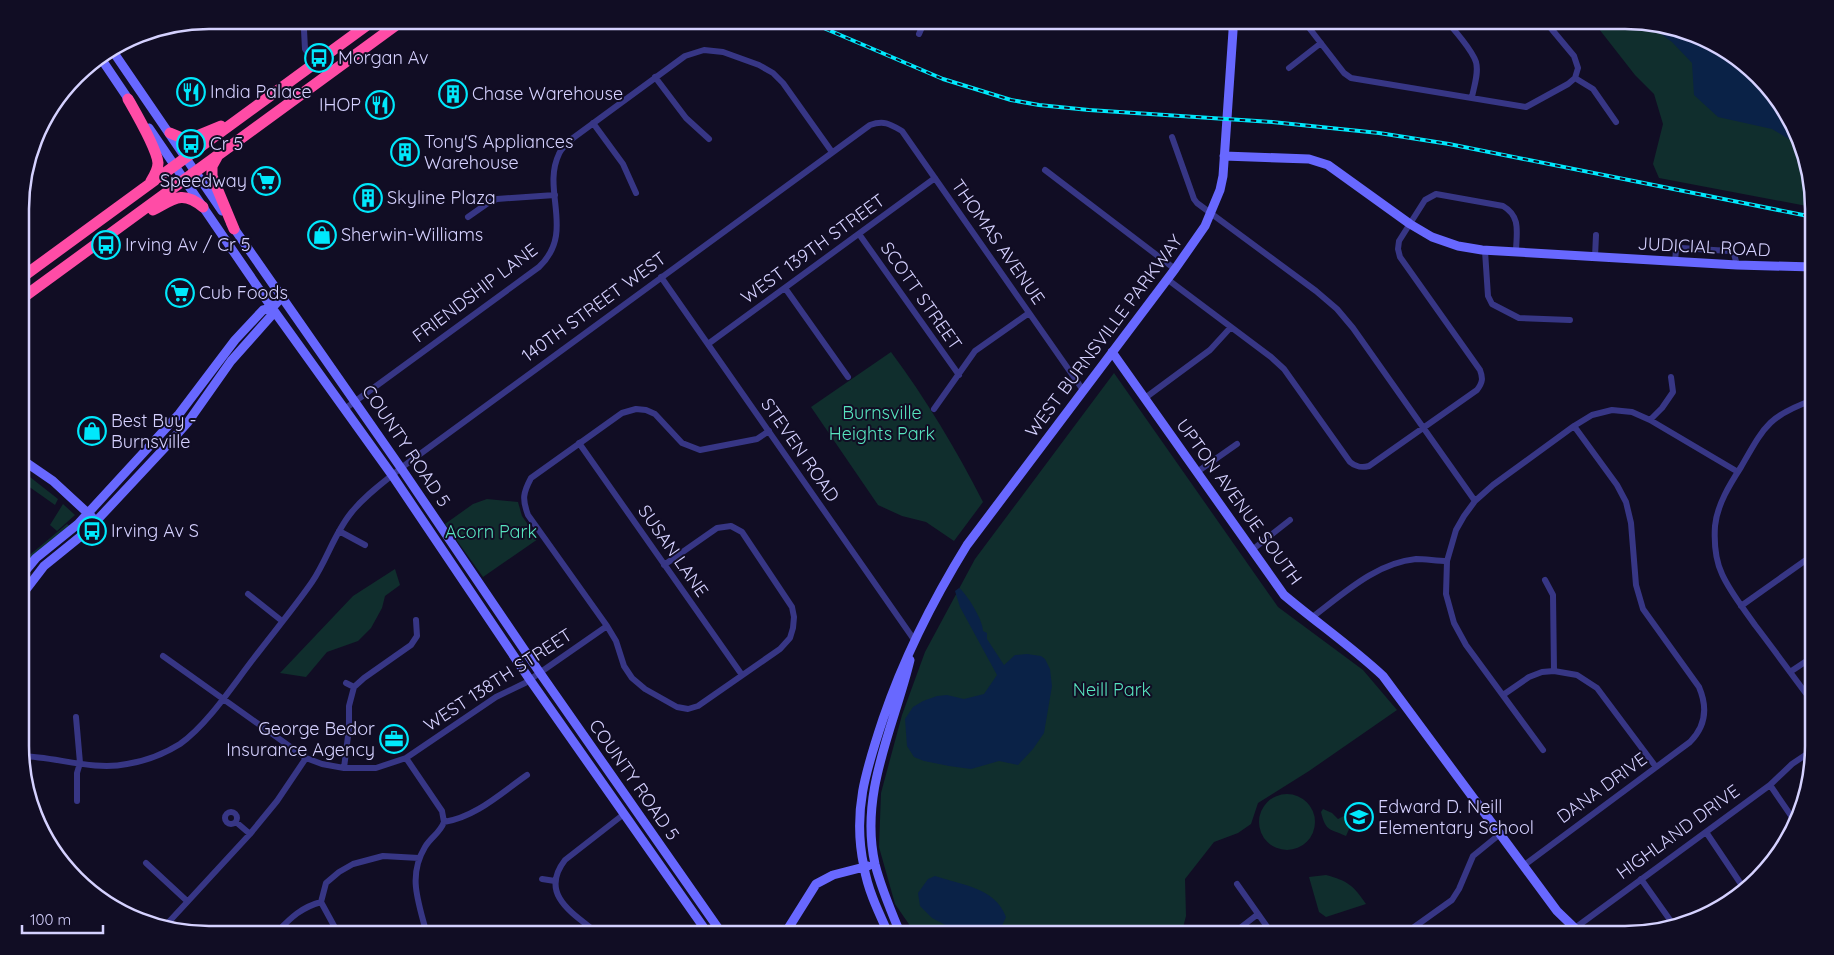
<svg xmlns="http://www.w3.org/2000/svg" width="1834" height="955" font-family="Quicksand,sans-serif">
  <rect width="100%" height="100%" fill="#110d24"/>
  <path fill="#102e2d" d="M1592,20H1626L1709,40L1750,67L1782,103L1812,184V207L1659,178L1653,164L1663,124L1654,94L1635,75Z
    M891,352C926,399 956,449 983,502L954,541L926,522L902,516L878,505L811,407Z
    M1114,373L1278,607L1363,670L1397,710L1309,771L1258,803L1251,824L1238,833L1214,842L1185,879L1186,916L1181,935H1094L1086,928L1057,935H919L915,933L895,904L879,847L881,793L902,715L925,652L975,559Z
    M21,470L58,499L55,505L21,481Z
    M487,499L518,502L522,516L538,539L483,577L445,524L473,504Z
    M63,504L75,515L57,531L50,525Z
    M67,524L70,526L21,569V563L26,558Z
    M395,569L400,585L385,596L382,608L371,628L358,641L327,652L306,677L280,673L353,596Z
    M1259 822a28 28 0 1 1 56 0a28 28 0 1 1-56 0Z
    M1323,809L1332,813L1338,819L1344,816L1350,827L1346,836C1329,828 1326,832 1321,812Z
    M1326,875C1348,881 1353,885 1366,904L1326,917L1319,912L1309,877Z"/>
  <path fill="#0a2247" d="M1650,26L1709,40L1750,67L1782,103L1797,144L1772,129L1718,117L1694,95L1692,63L1672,42Z
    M959,588C967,594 983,620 983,631L987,633V639L1004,665L1015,655L1027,654L1041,656L1045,659L1050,669L1052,686L1044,733L1033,749L1018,765L999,761L971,769L949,766L924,761L914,757L907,746L905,719L913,707L923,701L937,696L947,695L964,699L984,694L997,675L960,607L955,591Z
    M935,876C961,885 995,887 1006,917L1001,928L985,935L959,932L932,918L920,906L918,893L928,879Z"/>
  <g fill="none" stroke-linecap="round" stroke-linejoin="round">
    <path stroke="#373685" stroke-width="6" d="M300,20L304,30L305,49L314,63
      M1303,20L1344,73L1351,78L1526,107L1568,84L1575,78L1578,68L1574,56L1544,20
      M1445,20C1453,28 1472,50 1476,62C1479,73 1474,86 1472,97
      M919,34L925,20
      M1289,68L1321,43
      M655,77L686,118L709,139
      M1575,78L1593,89L1616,122
      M593,123L623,164L636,193
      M1172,137L1194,199L1197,203L1316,291L1337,309L1353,328L1475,501
      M1045,170L1175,269
      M468,217L488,203L497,199L555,195
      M859,234L959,375
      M1485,251L1488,296L1492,304L1519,318L1570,320
      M1595,257L1596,235
      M1675,262L1676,250L1681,248L1730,251L1734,254L1737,265
      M661,277L915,641
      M1167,279L1271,357L1284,369L1350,462C1356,467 1361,468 1369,466L1477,390C1483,382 1483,378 1480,370L1400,257L1398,249L1399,241L1425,200L1436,194L1503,206C1522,217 1516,234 1516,253
      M785,288L848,377
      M708,344L935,178
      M1145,398L1210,350L1231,327
      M1813,400C1768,416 1764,427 1741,467C1730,484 1717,505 1715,526C1714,542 1715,559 1722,574C1730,592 1744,609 1755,625C1775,651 1794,678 1814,704
      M346,408L539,267C576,232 541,191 559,154C561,149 566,145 569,141L685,56L704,50L723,52L759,65L773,73L783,83L832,152
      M934,409L975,351L1029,313
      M1650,420L1662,408L1673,392L1671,377
      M579,443L742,675
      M1197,472L1237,444
      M339,531L365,545
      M1252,550L1290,520
      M664,565L717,528L731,526L742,532L792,607L794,617L793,628L790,638L780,649L698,706L688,709L677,707L645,689L632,678L624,666L616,641L607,626L528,515C522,499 523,493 531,478L622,413L636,409L646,410L655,414L682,443L700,450L757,439L769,431
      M1545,580L1553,595L1554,671
      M248,594L282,621
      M1741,606L1813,555
      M1311,618C1342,595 1375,563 1416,559C1426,559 1437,561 1447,561
      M163,656L306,758L322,764L344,768H376L406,758L496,697L525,683L607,626
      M1790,672L1814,656
      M346,683L354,687
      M1503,695L1529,677L1542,672L1554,671L1577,675L1597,688L1656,767
      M76,717L80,763L77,773V801
      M1543,750L1466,645L1454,623L1446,594L1447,561L1456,530L1464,516L1475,501L1493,485L1574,426L1592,415L1612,410L1632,412L1650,420L1738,472
      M22,756C56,757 94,771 127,764C146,761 164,754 180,744C208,724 233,685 254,658C273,633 294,608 312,582C327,560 334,534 351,513C365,495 384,482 401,468L870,125C884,120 890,124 902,131L1083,390
      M406,758L442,811L444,822
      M344,768L349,728V706L354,687L364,678L411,645L417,636L416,620
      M1770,785L1796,823
      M225 818a6 6 0 1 1 12 0a6 6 0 1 1-12 0Z
      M236,822L250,834
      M1706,832L1745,890
      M146,863L187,901
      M1523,866L1690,742C1706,726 1708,708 1699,687L1643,609L1636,585L1631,523L1626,502L1617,485L1574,426
      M542,879L555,881
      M1641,879L1675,927
      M1237,884L1273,935
      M321,902L339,935
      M166,925L250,834L277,801L306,758
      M1575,928L1770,785L1792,764L1813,750
      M274,935C289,920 299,908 321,902L326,883L339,872L353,864L383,856L419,858
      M427,935C419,903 407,877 425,847C431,837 440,833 444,822C476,817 501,793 527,775
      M600,935C574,914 538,895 565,860L624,814
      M1231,935L1258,914
      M1403,935L1452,900L1459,889L1473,856L1500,834"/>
    <path stroke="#6868ff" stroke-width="9" d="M112,50L222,211
      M100,57L131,103
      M149,128L272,308L392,475L530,680L709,935
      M1224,156L1309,159L1328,165L1410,224L1432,237L1458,246L1482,250L1737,265L1813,267
      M231,224L401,468L540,673L723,935
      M1112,352L1284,595C1316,622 1352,647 1383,676L1557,911L1582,935
      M21,459L53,481L92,517
      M21,576L36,558L78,524L179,414L235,340L263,310L272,308L282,297
      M21,596L44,566L86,532L172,440L188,422L231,361L271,316L272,308
      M784,935L816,884L833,875L868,866
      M889,935C879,913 868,891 864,867C852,812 866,770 883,719C904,657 933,600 967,545L1175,269L1205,226L1220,190L1223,176L1233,31L1232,20
      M901,935C891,911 881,888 875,864C859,793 894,727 910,660
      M1557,935L1575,928"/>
    <path stroke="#ff4ca6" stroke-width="11" d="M128,99C136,113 157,149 158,163C158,170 154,176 151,181
      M170,133L187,140L221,126
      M217,157L212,166V176L234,229
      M153,210C174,199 182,190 203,207
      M21,278L374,20
      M21,299L403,20"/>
    <defs>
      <path id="rail" d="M805,20L943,79L1011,100L1039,105L1089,110L1272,122L1379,133L1449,144L1813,217"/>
    </defs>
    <use href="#rail" stroke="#00e8fc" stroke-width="4"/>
    <use href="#rail" stroke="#110d24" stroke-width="2" stroke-dasharray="5.5" stroke-linecap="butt"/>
  </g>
  <defs>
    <symbol id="bus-ring" viewBox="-11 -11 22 22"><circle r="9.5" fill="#110d24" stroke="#00e8fc" stroke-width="1.5"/><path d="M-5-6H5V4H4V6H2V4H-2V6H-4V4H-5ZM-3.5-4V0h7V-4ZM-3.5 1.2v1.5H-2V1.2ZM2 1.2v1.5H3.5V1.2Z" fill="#00e8fc"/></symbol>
    <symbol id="restaurant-ring" viewBox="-11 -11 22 22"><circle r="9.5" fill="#110d24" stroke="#00e8fc" stroke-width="1.5"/><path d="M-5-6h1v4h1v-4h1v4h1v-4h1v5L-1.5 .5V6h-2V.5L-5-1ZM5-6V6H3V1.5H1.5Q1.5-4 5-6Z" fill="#00e8fc"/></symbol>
    <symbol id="building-ring" viewBox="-11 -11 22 22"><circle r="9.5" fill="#110d24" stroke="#00e8fc" stroke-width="1.5"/><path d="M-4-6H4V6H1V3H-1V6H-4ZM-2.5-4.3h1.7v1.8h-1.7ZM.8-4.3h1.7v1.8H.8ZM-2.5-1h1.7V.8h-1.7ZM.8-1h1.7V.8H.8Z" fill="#00e8fc"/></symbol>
    <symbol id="supermarket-ring" viewBox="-11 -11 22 22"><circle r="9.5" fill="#110d24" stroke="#00e8fc" stroke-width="1.5"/><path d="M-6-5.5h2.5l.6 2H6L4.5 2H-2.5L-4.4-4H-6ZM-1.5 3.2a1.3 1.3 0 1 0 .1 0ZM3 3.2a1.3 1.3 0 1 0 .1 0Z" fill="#00e8fc"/></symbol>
    <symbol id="shop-ring" viewBox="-11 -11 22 22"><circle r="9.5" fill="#110d24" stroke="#00e8fc" stroke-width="1.5"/><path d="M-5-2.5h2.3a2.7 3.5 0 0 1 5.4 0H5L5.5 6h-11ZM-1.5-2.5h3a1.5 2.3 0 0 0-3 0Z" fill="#00e8fc"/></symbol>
    <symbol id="office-ring" viewBox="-11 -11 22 22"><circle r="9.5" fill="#110d24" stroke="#00e8fc" stroke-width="1.5"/><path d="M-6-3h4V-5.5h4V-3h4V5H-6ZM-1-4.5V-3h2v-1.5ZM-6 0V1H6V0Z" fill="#00e8fc"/></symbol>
    <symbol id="school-ring" viewBox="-11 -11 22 22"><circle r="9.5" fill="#110d24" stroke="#00e8fc" stroke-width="1.5"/><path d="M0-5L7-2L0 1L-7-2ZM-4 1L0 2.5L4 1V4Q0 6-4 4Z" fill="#00e8fc"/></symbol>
  </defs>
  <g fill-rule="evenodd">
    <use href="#bus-ring" x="303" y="42" width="32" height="32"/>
    <use href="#restaurant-ring" x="175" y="76" width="32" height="32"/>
    <use href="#building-ring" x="437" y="78" width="32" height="32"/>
    <use href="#restaurant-ring" x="364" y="89" width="32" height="32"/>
    <use href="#bus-ring" x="175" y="128" width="32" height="32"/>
    <use href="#building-ring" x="389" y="136" width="32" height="32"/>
    <use href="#supermarket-ring" x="250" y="165" width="32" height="32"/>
    <use href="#building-ring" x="352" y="182" width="32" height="32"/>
    <use href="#shop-ring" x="306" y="219" width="32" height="32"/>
    <use href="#bus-ring" x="90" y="229" width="32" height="32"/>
    <use href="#supermarket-ring" x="164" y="277" width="32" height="32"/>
    <use href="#shop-ring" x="76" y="415" width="32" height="32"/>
    <use href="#bus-ring" x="76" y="515" width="32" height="32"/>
    <use href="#office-ring" x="378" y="723" width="32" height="32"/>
    <use href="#school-ring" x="1343" y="801" width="32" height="32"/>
  </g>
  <g text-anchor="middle" stroke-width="4" stroke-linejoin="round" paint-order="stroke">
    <g font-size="18" fill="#d5d1ff" stroke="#110d24" text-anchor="start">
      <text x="338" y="64">Morgan Av</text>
      <text x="210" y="98">India Palace</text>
      <text x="472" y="100">Chase Warehouse</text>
      <text x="361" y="111" text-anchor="end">IHOP</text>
      <text x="424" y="148">Tony'S Appliances<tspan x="424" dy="21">Warehouse</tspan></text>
      <text x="210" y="150">Cr 5</text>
      <text x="247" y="187" text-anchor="end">Speedway</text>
      <text x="387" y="204">Skyline Plaza</text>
      <text x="341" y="241">Sherwin-Williams</text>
      <text x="125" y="251">Irving Av / Cr 5</text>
      <text x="199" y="299">Cub Foods</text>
      <text x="111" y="427">Best Buy -<tspan x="111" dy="21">Burnsville</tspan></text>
      <text x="111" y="537">Irving Av S</text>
      <text x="375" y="735" text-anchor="end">George Bedor<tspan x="375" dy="21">Insurance Agency</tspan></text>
      <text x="1378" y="813">Edward D. Neill<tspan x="1378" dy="21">Elementary School</tspan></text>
    </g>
    <g font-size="18" fill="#d5d1ff" stroke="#110d24">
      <text transform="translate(998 242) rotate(55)" y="6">THOMAS AVENUE</text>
      <text transform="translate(1704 247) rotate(3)" y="6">JUDICIAL ROAD</text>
      <text transform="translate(813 249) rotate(-36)" y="6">WEST 139TH STREET</text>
      <text transform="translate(475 293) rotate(-37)" y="6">FRIENDSHIP LANE</text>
      <text transform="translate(921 296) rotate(55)" y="6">SCOTT STREET</text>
      <text transform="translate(594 307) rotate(-36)" y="6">140TH STREET WEST</text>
      <text transform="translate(1104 336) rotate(-53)" y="6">WEST BURNSVILLE PARKWAY</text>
      <text transform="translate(406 446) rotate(56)" y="6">COUNTY ROAD 5</text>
      <text transform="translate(800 450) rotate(55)" y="6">STEVEN ROAD</text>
      <text transform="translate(1239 502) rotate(54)" y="6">UPTON AVENUE SOUTH</text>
      <text transform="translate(673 551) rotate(55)" y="6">SUSAN LANE</text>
      <text transform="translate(498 680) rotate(-33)" y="6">WEST 138TH STREET</text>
      <text transform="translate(634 780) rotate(55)" y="6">COUNTY ROAD 5</text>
      <text transform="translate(1602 788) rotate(-36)" y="6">DANA DRIVE</text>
      <text transform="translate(1678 832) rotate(-36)" y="6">HIGHLAND DRIVE</text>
    </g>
    <g font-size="18" fill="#57e4be" stroke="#110d24">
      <text x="882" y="419">Burnsville<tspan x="882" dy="21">Heights Park</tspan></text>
      <text x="491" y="538">Acorn Park</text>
      <text x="1112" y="696">Neill Park</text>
    </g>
  </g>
  <path d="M0 0H1834V955H0ZM209 29H1625A180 180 0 0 1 1805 209V746A180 180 0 0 1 1625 926H209A180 180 0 0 1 29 746V209A180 180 0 0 1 209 29Z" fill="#110d24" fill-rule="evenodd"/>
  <path fill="none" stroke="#d5d1ff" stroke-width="2.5" d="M209 29H1625A180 180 0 0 1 1805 209V746A180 180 0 0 1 1625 926H209A180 180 0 0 1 29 746V209A180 180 0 0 1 209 29Z"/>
  <path d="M22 925v8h81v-8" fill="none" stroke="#d5d1ff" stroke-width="2.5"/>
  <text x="30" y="925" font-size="15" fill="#d5d1ff" stroke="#110d24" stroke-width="4" paint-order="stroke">100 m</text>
</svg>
